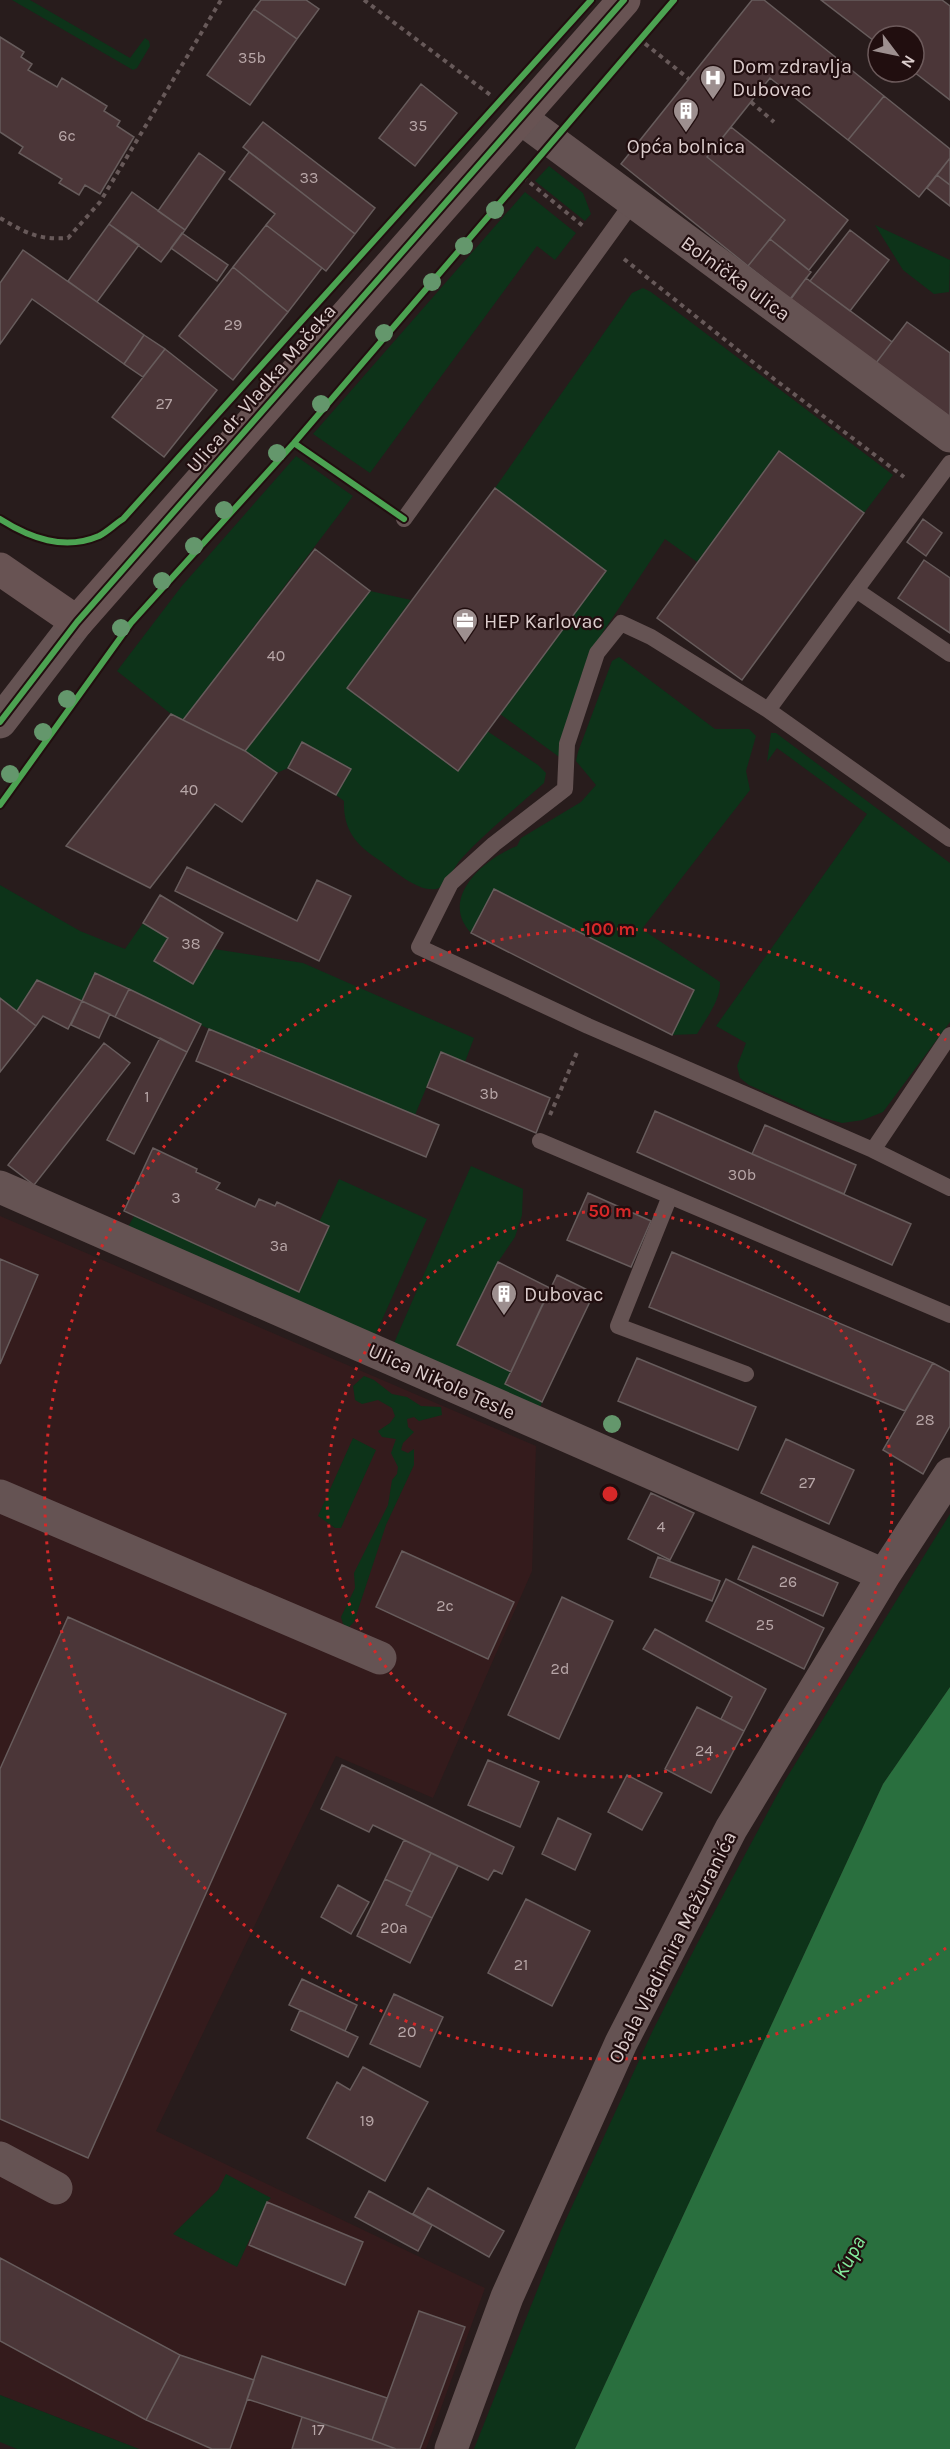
<svg xmlns="http://www.w3.org/2000/svg" width="950" height="2449" font-family="Karla,sans-serif">
  <rect width="100%" height="100%" fill="#281c1c"/>
  <path fill="#341b1c" d="M0,1216L536,1446L532,1571L433,1798L336,1756L156,2131L485,2288L426,2449H139L0,2395Z"/>
  <path fill="#0d3319" d="M12,0H30L130,58L145,38L149,41L150,46L137,68L133,70Z
    M549,166L583,193L591,214L585,221L535,181Z
    M525,192L576,233L555,260L537,246L370,473L313,434Z
    M875,225L950,260L949,292L934,294L903,270Z
    M643,288L651,292L893,475L864,513L779,451L697,562L665,539L603,632L580,689L562,759L500,714L606,571L495,488L632,293Z
    M296,456L353,496L183,720L171,714L117,671L181,587Z
    M370,591L411,600L347,688L457,771L487,731L538,765L546,773L544,783C517,807 487,831 462,858C454,866 446,887 436,889C417,892 394,870 379,860C356,845 343,830 344,801L336,795L350,770L303,742L288,768L277,773L245,751Z
    M619,657L715,729H749L756,736L746,771L750,790L642,929L720,982C721,999 706,1019 697,1034L672,1035L694,990L494,889L471,933C438,898 485,858 517,846L521,838L581,802L596,785L576,761L578,752L612,661Z
    M771,733H776L950,863V1022L883,1112L863,1120L842,1123L823,1118L749,1085L740,1078L737,1066L746,1043L716,1026L867,814L777,748L767,762Z
    M0,885L80,931L125,949L143,923L168,938L155,961L192,984L214,949L303,963L474,1038L465,1062L441,1052L415,1115L209,1029L96,973L82,1001L37,980L17,1011L0,998Z
    M471,1166L523,1189L522,1215L515,1237L498,1262L457,1345L511,1372L505,1384L542,1402L539,1410L394,1343Z
    M339,1179L427,1219L374,1338L128,1227L134,1216L299,1292L329,1226L319,1222Z
    M364,1376L374,1380L392,1394L407,1397L421,1406L441,1407L442,1415L419,1421L414,1417L407,1419L408,1427L414,1432L403,1443L401,1450L408,1453L414,1449V1465L386,1525L354,1622L348,1628L343,1624L341,1617L355,1588L354,1573L388,1505L392,1480L397,1474L398,1467L391,1453L396,1439L382,1437L378,1431L390,1423L395,1416L392,1408L378,1400L362,1404L355,1400L353,1386Z
    M353,1438L376,1450L341,1528H335L318,1516Z
    M950,1514V1687L883,1784L575,2449H474L562,2228L653,2030L697,1944L784,1782Z
    M226,2174L271,2198L267,2202L237,2267L173,2234L218,2190Z
    M0,2395L139,2449H17L0,2442Z"/>
  <path fill="#296f3e" d="M950,1687V2449H575L883,1784Z"/>
  <path fill="#4b3638" stroke="#675c5c" stroke-width="1.5" d="M261,0H306L319,9L297,39L254,9Z
    M752,0H764L884,96L848,140L770,78L707,157L785,220L748,266L621,164Z
    M821,0H942L950,6V100L914,72V36H878V44Z
    M254,9L297,39L250,105L207,75Z
    M0,37L24,52L21,57L32,64L28,70L57,87L62,78L107,106L104,111L120,121L117,126L134,137L100,194L85,185L79,195L59,183L62,179L19,153L23,147L0,132Z
    M421,84L457,113L415,166L379,138Z
    M884,96L950,149V158L919,197L848,140Z
    M263,122L375,208L355,234L243,147Z
    M731,127L848,220L809,270L770,239L785,220L707,157Z
    M249,152L355,234L326,271L266,225L275,214L229,179Z
    M199,153L225,172L185,230L158,211Z
    M950,158V185L937,175Z
    M937,175L950,185V206L927,188Z
    M132,192L185,230L161,262L109,224Z
    M109,224L139,245L97,302L68,281Z
    M266,225L322,268L288,312L233,267Z
    M850,230L889,260L850,311L810,281Z
    M182,233L228,265L217,281L171,248Z
    M770,239L811,272L790,299L748,266Z
    M23,250L144,335L124,364L32,299L0,344V283Z
    M233,267L288,312L233,380L179,336Z
    M806,278L892,342L876,363L791,299Z
    M907,322L950,353V417L876,363Z
    M144,335L165,349L143,377L124,364Z
    M165,349L217,390L164,457L112,417Z
    M779,451L864,513L742,680L657,618Z
    M495,488L606,571L458,771L347,688Z
    M923,519L942,533L926,556L907,542Z
    M315,549L370,591L245,751L183,720Z
    M924,560L950,578V633L898,598Z
    M171,714L245,751L277,773L242,822L215,804L150,888L66,846Z
    M302,742L351,769L336,795L288,768Z
    M187,867L297,921L317,880L351,896L319,961L175,891Z
    M494,889L694,990L672,1035L471,933Z
    M160,895L223,933L193,984L154,961L168,938L143,923Z
    M95,973L129,989L115,1017L82,1001Z
    M37,980L82,1001L68,1029L43,1016L36,1026L17,1011Z
    M129,989L201,1024L187,1052L115,1017Z
    M0,998L36,1026L0,1072Z
    M82,1001L110,1014L99,1038L71,1025Z
    M209,1029L439,1125L426,1157L196,1061Z
    M160,1038L187,1052L134,1154L107,1140Z
    M104,1043L130,1063L34,1185L8,1165Z
    M441,1052L550,1098L536,1133L427,1087Z
    M655,1111L911,1224L892,1265L637,1152Z
    M765,1125L856,1165L844,1194L752,1154Z
    M153,1148L197,1169L196,1172L220,1183L216,1189L255,1207L259,1199L275,1206L277,1202L329,1226L299,1292L124,1211Z
    M588,1193L651,1221L631,1267L567,1240Z
    M672,1252L933,1363L905,1411L649,1307Z
    M0,1259L38,1275L0,1364Z
    M498,1262L550,1288L511,1372L457,1345Z
    M557,1275L594,1293L542,1402L505,1384Z
    M637,1358L756,1407L738,1450L618,1401Z
    M933,1363L950,1372V1426L923,1474L883,1450Z
    M786,1439L854,1470L829,1524L761,1493Z
    M651,1493L694,1513L670,1560L628,1539Z
    M753,1546L838,1583L823,1616L738,1579Z
    M402,1551L514,1602L488,1659L376,1607Z
    M658,1557L720,1581L712,1601L650,1577Z
    M726,1579L824,1628L804,1669L706,1621Z
    M562,1597L613,1621L559,1739L508,1715Z
    M68,1617L286,1714L88,2158L0,2119V1769Z
    M655,1629L766,1689L744,1731L721,1719L732,1697L643,1649Z
    M697,1707L744,1731L711,1793L665,1769Z
    M488,1760L539,1782L520,1827L468,1805Z
    M342,1765L514,1847L502,1874L494,1870L488,1880L373,1825L369,1832L321,1809Z
    M627,1775L662,1793L642,1830L608,1812Z
    M558,1818L591,1834L575,1870L542,1854Z
    M404,1840L431,1853L412,1892L385,1879Z
    M431,1853L458,1866L432,1918L406,1905Z
    M385,1879L412,1892L406,1905L432,1918L410,1963L357,1936Z
    M338,1885L369,1902L351,1934L321,1917Z
    M526,1899L590,1931L552,2006L488,1973Z
    M302,1979L357,2005L345,2031L289,2005Z
    M394,1994L443,2017L420,2067L370,2044Z
    M300,2010L358,2037L348,2057L291,2030Z
    M363,2067L428,2102L385,2181L307,2138L337,2082L350,2090Z
    M428,2188L504,2231L489,2257L413,2214Z
    M369,2191L432,2225L418,2251L355,2217Z
    M267,2202L363,2242L345,2285L249,2245Z
    M0,2258L180,2355L146,2420L0,2341Z
    M419,2311L465,2327L420,2449H396L372,2440Z
    M180,2355L254,2380L230,2449H212L146,2420Z
    M262,2356L387,2398L372,2440L247,2399Z
    M302,2417L372,2440L396,2449H292Z"/>
  <g fill="none" stroke-linecap="round" stroke-linejoin="round">
    <path stroke="#675959" stroke-width="4" stroke-dasharray="4.5 4.5" stroke-linecap="butt" d="M364,0L493,97
      M638,38L689,79
      M751,102L774,122
      M523,177L583,226
      M0,218C26,233 38,240 68,238L100,202L221,0
      M624,259L774,379L904,477
      M550,1115L578,1050"/>
    <path stroke="#655353" stroke-width="16" d="M404,519L633,202
      M856,590L950,463
      M950,654L856,590L768,710L950,839
      M768,710L651,637L621,623L597,653L567,744L565,789L494,844L451,883L419,947L588,1026L873,1150L950,1188
      M540,1141L950,1315
      M873,1150L950,1035
      M670,1196L618,1326L746,1374"/>
    <path stroke="#655353" stroke-width="33" d="M522,119L950,436
      M0,722L77,622
      M0,1187L884,1575
      M0,1496L380,1658
      M0,2158L56,2188
      M451,2449L507,2297L621,2043L731,1829L884,1575L950,1474"/>
    <path stroke="#685353" stroke-width="33" d="M0,569L77,622L624,0"/>
    <defs>
      <path id="cycleway" d="M294,443L404,519
        M0,519C30,538 64,551 99,536C107,532 115,524 123,519L591,0
        M0,722L77,622L624,0
        M0,805L131,623L294,443L674,0"/>
    </defs>
    <use href="#cycleway" stroke="#210e0f" stroke-width="10"/>
    <use href="#cycleway" stroke="#4ca352" stroke-width="6"/>
  </g>
  <g fill="#64976c">
    <circle cx="495" cy="210" r="9"/>
    <circle cx="464" cy="246" r="9"/>
    <circle cx="432" cy="282" r="9"/>
    <circle cx="384" cy="333" r="9"/>
    <circle cx="321" cy="404" r="9"/>
    <circle cx="277" cy="453" r="9"/>
    <circle cx="224" cy="510" r="9"/>
    <circle cx="194" cy="546" r="9"/>
    <circle cx="162" cy="581" r="9"/>
    <circle cx="121" cy="628" r="9"/>
    <circle cx="67" cy="699" r="9"/>
    <circle cx="43" cy="732" r="9"/>
    <circle cx="10" cy="774" r="9"/>
    <circle cx="612" cy="1424" r="9"/>
  </g>
  <g fill="none" stroke="#d62828" stroke-width="3" stroke-dasharray="3 6">
    <circle cx="610" cy="1494" r="283"/>
    <path d="M946 1948A565 565 0 1 1 946 1040"/>
  </g>
  <defs>
    <symbol id="hospital-pin" viewBox="-11 -11 22 30"><path d="M0 17L-7.5 6A9.5 9.5 0 1 1 7.5 6Z" fill="#9d8f8f" stroke="#210e0f"/><path d="M-5-5h3v3.5h4V-5h3V5h-3V1.5h-4V5h-3Z" fill="#fff"/></symbol>
    <symbol id="building-pin" viewBox="-11 -11 22 30"><path d="M0 17L-7.5 6A9.5 9.5 0 1 1 7.5 6Z" fill="#9d8f8f" stroke="#210e0f"/><path d="M-4-6H4V6H1V3H-1V6H-4ZM-2.5-4.3h1.7v1.8h-1.7ZM.8-4.3h1.7v1.8H.8ZM-2.5-1h1.7V.8h-1.7ZM.8-1h1.7V.8H.8Z" fill="#fff"/></symbol>
    <symbol id="office-pin" viewBox="-11 -11 22 30"><path d="M0 17L-7.5 6A9.5 9.5 0 1 1 7.5 6Z" fill="#9d8f8f" stroke="#210e0f"/><path d="M-6-3h4V-5.5h4V-3h4V5H-6ZM-1-4.5V-3h2v-1.5ZM-6 0V1H6V0Z" fill="#fff"/></symbol>
  </defs>
  <g fill-rule="evenodd">
    <use href="#hospital-pin" x="698" y="63" width="30" height="40"/>
    <use href="#building-pin" x="671" y="96" width="30" height="40"/>
    <use href="#office-pin" x="450" y="606" width="30" height="40"/>
    <use href="#building-pin" x="489" y="1279" width="30" height="40"/>
  </g>
  <g text-anchor="middle" stroke-width="4.5" stroke-linejoin="round" paint-order="stroke">
    <g font-size="16" fill="#b8a7a8">
      <text x="252" y="63">35b</text>
      <text x="418" y="131">35</text>
      <text x="67" y="141">6c</text>
      <text x="309" y="183">33</text>
      <text x="233" y="330">29</text>
      <text x="164" y="409">27</text>
      <text x="276" y="661">40</text>
      <text x="189" y="795">40</text>
      <text x="191" y="949">38</text>
      <text x="489" y="1099">3b</text>
      <text x="147" y="1102">1</text>
      <text x="742" y="1180">30b</text>
      <text x="176" y="1203">3</text>
      <text x="279" y="1251">3a</text>
      <text x="925" y="1425">28</text>
      <text x="807" y="1488">27</text>
      <text x="661" y="1532">4</text>
      <text x="788" y="1587">26</text>
      <text x="445" y="1611">2c</text>
      <text x="765" y="1630">25</text>
      <text x="560" y="1674">2d</text>
      <text x="704" y="1756">24</text>
      <text x="394" y="1933">20a</text>
      <text x="521" y="1970">21</text>
      <text x="407" y="2037">20</text>
      <text x="367" y="2126">19</text>
      <text x="318" y="2435">17</text>
    </g>
    <g font-size="20" fill="#dccdcd" stroke="#210e0f" text-anchor="start">
      <text x="732" y="73">Dom zdravlja<tspan x="732" dy="23">Dubovac</tspan></text>
      <text x="686" y="153" text-anchor="middle">Opća bolnica</text>
      <text x="484" y="628">HEP Karlovac</text>
      <text x="524" y="1301">Dubovac</text>
    </g>
    <g font-size="20" fill="#dccdcd" stroke="#210e0f">
      <text transform="translate(736 278) rotate(36)" y="7">Bolnička ulica</text>
      <text transform="translate(261 388) rotate(-49)" y="7">Ulica dr. Vladka Mačeka</text>
      <text transform="translate(442 1381) rotate(24)" y="7">Ulica Nikole Tesle</text>
      <text transform="translate(672 1947) rotate(-63)" y="7">Obala Vladimira Mažuranića</text>
    </g>
    <g font-size="21" font-style="italic" fill="#85eb9e" stroke="#210e0f">
      <text transform="translate(849 2257) rotate(-61)" y="7">Kupa</text>
    </g>
  </g>
  <circle cx="610" cy="1494" r="9" fill="#d62828" stroke="#210e0f" stroke-width="3"/>
  <g font-size="18" text-anchor="middle" font-weight="bold" fill="#d62828" stroke="#210e0f" stroke-width="4.5" stroke-linejoin="round" paint-order="stroke">
    <text x="610" y="935">100 m</text>
    <text x="610" y="1217">50 m</text>
  </g>
  <g transform="translate(896 54) rotate(122)"><circle r="28" fill="#210e0f" stroke="#6c5a5b" stroke-width="1.5"/>
  <path d="M0-4.5L10 22L0 15L-10 22Z" fill="#9d8f8f"/>
  <text y="-9" font-size="16" font-weight="bold" text-anchor="middle" fill="#dccdcd">N</text>
  </g>
</svg>
